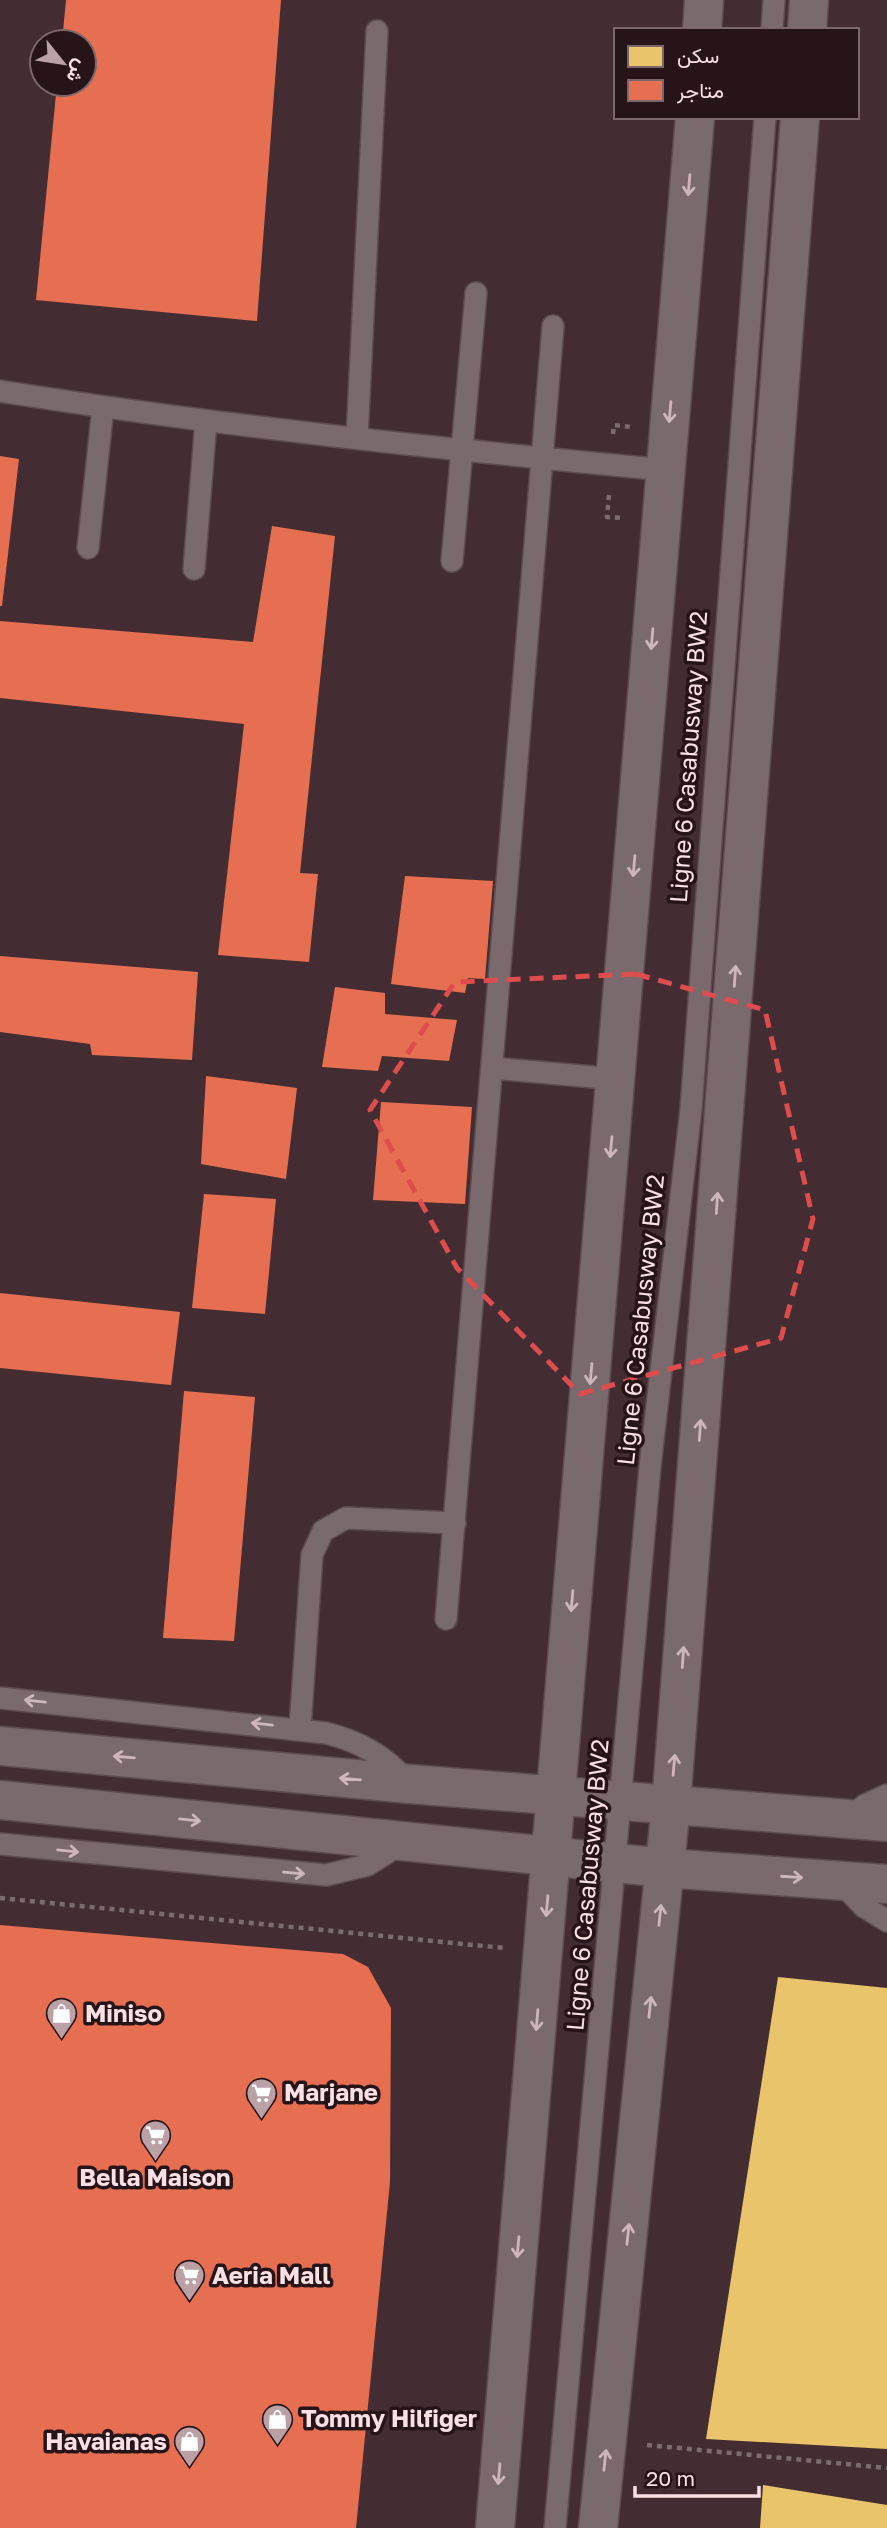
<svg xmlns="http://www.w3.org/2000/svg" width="887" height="2528" font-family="'Golos Text',Vazirmatn,sans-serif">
  <rect width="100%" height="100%" fill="#432d32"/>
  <path fill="#e9c46a" d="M778,1977L887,1988V2449L706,2439Z
    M763,2485L887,2505V2528H760Z"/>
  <path fill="#e76f51" d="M66,0H281L257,321L36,300L57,84H84V42H62Z
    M0,456L19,459L2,606H0Z
    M272,526L335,536L300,873L318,874L309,962L218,955L244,724L0,698V621L253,642Z
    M405,876L493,881L485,979L468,978L465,993L391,984Z
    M0,956L198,972L192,1060L92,1055L90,1044L0,1032Z
    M335,987L385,993V1014L457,1020L449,1061L382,1056L378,1071L322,1067Z
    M206,1076L297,1088L286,1179L201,1164Z
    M381,1102L472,1107L465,1204L373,1200Z
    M204,1194L276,1199L265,1314L192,1308Z
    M0,1293L180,1312L171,1385L0,1368Z
    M184,1391L255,1397L234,1641L163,1638Z
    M0,1925L343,1954L368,1967L391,2008L390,2182L356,2528H0Z"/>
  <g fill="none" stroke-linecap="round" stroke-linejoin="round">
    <defs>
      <path id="lane" d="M772,30L774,0
        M0,391C221,426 443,449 666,470
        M357,438L377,31
        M88,548L103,407
        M452,561L476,293
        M194,569L206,421
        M492,1068L616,1079
        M446,1619L553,326
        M0,1698L326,1733C361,1742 385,1756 409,1783
        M300,1728L312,1555L323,1531L346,1518L455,1523
        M850,1817L865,1805L887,1795
        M0,1844L326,1875L368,1865L404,1842
        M840,1882L863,1906L887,1921
        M555,2528L650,1467L691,1109L765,117"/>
      <path id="secondary" d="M702,30L704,0
        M807,30L809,0
        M0,1746L410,1784L887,1822
        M0,1800L665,1868L887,1884
        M495,2528L695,117
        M598,2528L671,1805L800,117"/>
    </defs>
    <use href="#lane" stroke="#5e4b4f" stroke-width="24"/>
    <use href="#secondary" stroke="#5e4b4f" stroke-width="41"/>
    <path stroke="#7c6c6f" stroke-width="4.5" stroke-dasharray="5 5" stroke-linecap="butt" d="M613,434L614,425L631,427
      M609,495L607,517L622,518
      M0,1898L504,1948
      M647,2445L887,2468"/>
    <use href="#lane" stroke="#7a696d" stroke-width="21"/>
    <use href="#secondary" stroke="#7a696d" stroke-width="38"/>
  </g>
  <defs><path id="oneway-shaft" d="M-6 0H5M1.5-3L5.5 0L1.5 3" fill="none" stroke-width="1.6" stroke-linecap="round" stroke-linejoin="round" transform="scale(1.75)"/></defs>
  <g stroke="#ceb6ba">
    <use href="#oneway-shaft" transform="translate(689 185) rotate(95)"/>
    <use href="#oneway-shaft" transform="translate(670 412) rotate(95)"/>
    <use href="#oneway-shaft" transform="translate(652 639) rotate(95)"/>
    <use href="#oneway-shaft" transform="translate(634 866) rotate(95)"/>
    <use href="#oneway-shaft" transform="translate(735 976) rotate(-86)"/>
    <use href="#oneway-shaft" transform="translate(611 1147) rotate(95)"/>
    <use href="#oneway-shaft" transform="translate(717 1203) rotate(-86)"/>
    <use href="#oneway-shaft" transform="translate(591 1374) rotate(95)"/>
    <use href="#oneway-shaft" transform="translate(700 1430) rotate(-86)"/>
    <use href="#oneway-shaft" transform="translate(572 1601) rotate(95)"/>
    <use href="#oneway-shaft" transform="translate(683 1657) rotate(-86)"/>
    <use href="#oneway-shaft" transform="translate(35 1701) rotate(-174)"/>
    <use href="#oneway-shaft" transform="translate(262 1724) rotate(-174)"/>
    <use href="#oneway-shaft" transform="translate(124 1757) rotate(-175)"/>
    <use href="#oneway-shaft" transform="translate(674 1765) rotate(-85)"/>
    <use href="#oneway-shaft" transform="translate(350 1779) rotate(-175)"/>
    <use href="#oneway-shaft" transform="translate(190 1820) rotate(6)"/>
    <use href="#oneway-shaft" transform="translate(68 1851) rotate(6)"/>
    <use href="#oneway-shaft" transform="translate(294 1873) rotate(5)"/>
    <use href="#oneway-shaft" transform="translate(792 1877) rotate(4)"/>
    <use href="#oneway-shaft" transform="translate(547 1906) rotate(95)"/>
    <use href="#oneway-shaft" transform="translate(660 1915) rotate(-84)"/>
    <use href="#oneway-shaft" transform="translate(650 2007) rotate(-84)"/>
    <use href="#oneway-shaft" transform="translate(537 2020) rotate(95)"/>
    <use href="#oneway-shaft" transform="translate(628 2234) rotate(-84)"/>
    <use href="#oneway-shaft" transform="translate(518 2247) rotate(95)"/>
    <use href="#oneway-shaft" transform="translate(605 2460) rotate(-84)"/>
    <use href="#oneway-shaft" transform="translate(499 2474) rotate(95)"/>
  </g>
  <path fill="none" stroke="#dd4d4e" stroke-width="5" stroke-dasharray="14 9" stroke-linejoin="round" d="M636,974L765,1010L813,1219L781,1338L580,1394L457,1268L370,1110L455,982Z"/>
  <defs>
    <symbol id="shop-pin" viewBox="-11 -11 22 30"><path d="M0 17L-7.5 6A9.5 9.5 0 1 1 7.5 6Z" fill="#bba1a6" stroke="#271418"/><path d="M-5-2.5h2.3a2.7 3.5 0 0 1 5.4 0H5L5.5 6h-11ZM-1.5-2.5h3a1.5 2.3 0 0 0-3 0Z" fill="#fff"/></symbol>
    <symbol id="supermarket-pin" viewBox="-11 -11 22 30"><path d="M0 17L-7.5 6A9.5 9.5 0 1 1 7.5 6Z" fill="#bba1a6" stroke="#271418"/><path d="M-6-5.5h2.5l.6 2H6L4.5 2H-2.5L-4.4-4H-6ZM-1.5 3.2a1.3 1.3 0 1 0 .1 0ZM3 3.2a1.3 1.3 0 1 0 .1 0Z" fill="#fff"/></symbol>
  </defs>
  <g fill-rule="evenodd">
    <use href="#shop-pin" x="44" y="1996" width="35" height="47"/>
    <use href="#supermarket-pin" x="244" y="2076" width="35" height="47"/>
    <use href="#supermarket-pin" x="138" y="2118" width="35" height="47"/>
    <use href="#supermarket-pin" x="172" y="2258" width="35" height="47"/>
    <use href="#shop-pin" x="260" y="2402" width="35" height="47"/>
    <use href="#shop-pin" x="172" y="2424" width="35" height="47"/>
  </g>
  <g text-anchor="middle" stroke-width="7" stroke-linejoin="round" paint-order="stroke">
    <g font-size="24" fill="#fbe0e4" stroke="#271418">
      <text transform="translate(689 757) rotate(-86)" y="8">Ligne 6 Casabusway BW2</text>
      <text transform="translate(641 1320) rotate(-84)" y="8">Ligne 6 Casabusway BW2</text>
      <text transform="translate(588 1885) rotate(-85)" y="8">Ligne 6 Casabusway BW2</text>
    </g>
    <g font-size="24" font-weight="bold" fill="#fbe0e4" stroke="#271418" text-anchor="start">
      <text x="85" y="2022">Miniso</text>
      <text x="284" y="2101">Marjane</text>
      <text x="155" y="2186" text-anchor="middle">Bella Maison</text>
      <text x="212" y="2284">Aeria Mall</text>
      <text x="301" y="2427">Tommy Hilfiger</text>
      <text x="167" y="2450" text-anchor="end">Havaianas</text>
    </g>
  </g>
  <rect x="614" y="28" width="245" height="91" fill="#271418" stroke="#7c666a" stroke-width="2"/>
  <rect x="628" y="46" width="35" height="21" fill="#e9c46a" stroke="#7c666a" stroke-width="2"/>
  <text x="677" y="63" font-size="21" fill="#fbe0e4">سكن</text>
  <rect x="628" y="80" width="35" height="21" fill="#e76f51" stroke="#7c666a" stroke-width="2"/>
  <text x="677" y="98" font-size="21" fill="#fbe0e4">متاجر</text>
  <g transform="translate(63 63) rotate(120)"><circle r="33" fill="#271418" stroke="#7c666a" stroke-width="2"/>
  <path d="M0-5L12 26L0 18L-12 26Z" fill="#bba1a6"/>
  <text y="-10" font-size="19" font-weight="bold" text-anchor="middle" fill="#fbe0e4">ش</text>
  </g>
  <path d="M635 2486v10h124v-10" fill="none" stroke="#fbe0e4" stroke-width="3.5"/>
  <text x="646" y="2486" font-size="21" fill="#fbe0e4" stroke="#271418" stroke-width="5" paint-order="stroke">20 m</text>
</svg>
